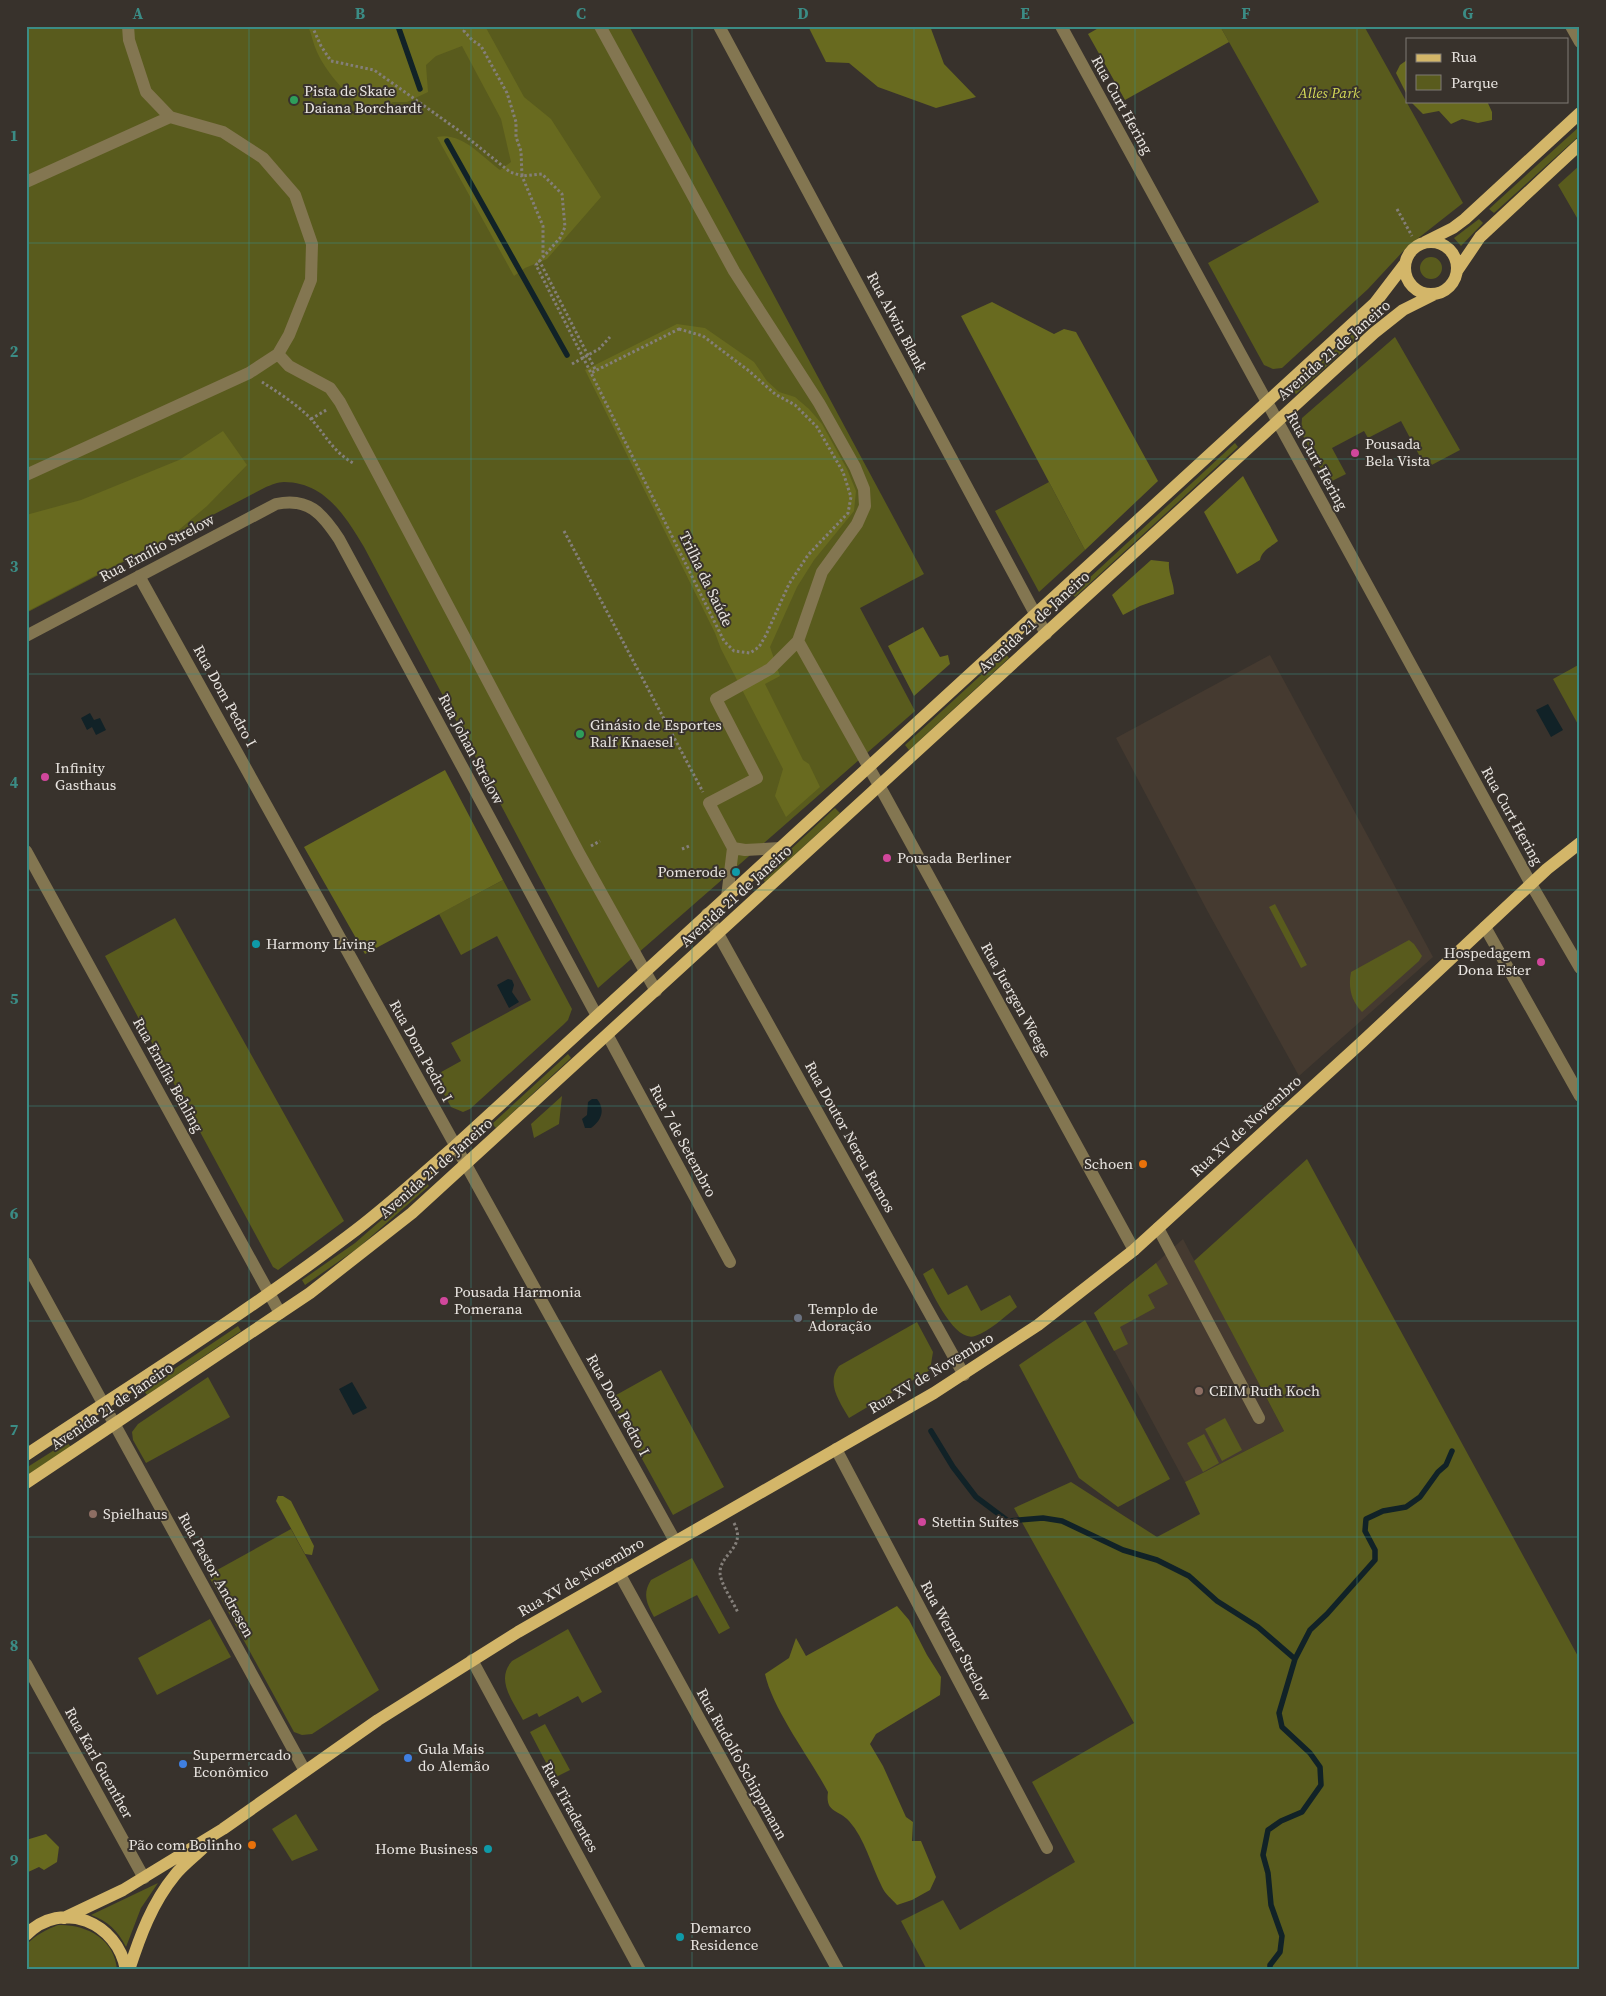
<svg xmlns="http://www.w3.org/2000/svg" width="1606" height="1996" font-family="'Source Serif 4',serif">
  <rect width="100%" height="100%" fill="#38322c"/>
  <path fill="#453a30" d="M1270,655L1433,957L1299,1076L1208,912L1116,738Z
    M1183,1239L1284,1431L1185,1482L1094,1313L1156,1263Z"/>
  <path fill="#595b1d" d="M26,26H629L924,574L860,608L915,711L598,988L364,547C346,517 325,482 284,482C278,482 271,485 266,487L26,613Z
    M1220,26H1364L1463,203L1407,247L1368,289L1282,368L1273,369L1264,365L1208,263L1319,202Z
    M1580,126V135L1494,213L1489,209Z
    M1580,165V223L1558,185Z
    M1479,219L1483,223L1461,246L1454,238Z
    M1420 268a11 11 0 1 1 22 0a11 11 0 1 1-22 0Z
    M1376,313L1380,318L1296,394L1291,390Z
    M1395,337L1460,450L1426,468L1401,421L1368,438L1364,431L1332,448L1346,474L1328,483L1301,432L1302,418Z
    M1235,443L1238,447L1075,597L1072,594Z
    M1049,482L1085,550L1039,592L995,511Z
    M1005,653L1009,658L909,750L905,745Z
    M1580,664V728L1553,679Z
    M835,808L840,813L765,882L761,877Z
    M503,880L572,1009L568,1020L563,1025L470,1109L463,1112L451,1107L434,1076L461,1061L451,1043L531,1000L497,936L461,955L439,914Z
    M1275,904L1307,965L1301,968L1269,907Z
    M175,918L344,1221L278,1270L273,1267L105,956Z
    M1409,940L1414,944L1422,956L1419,961L1362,1012C1351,1001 1348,987 1351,972Z
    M568,1054L571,1058L496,1128L492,1124Z
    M562,1096L559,1124L534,1138L531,1124Z
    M1307,1159L1580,1660V1970H927L901,1921L943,1900L960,1930L1075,1862L1032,1782L1134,1723L1014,1508L1071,1482L1157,1537L1200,1514L1185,1482L1284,1431L1194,1261Z
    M425,1182L429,1186L358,1248L305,1285L302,1280L355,1243Z
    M1156,1263L1168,1284L1148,1295L1155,1308L1120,1327L1128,1344L1114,1351L1094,1313Z
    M933,1268L948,1295L967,1285L981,1311L1010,1295L1017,1307C1004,1317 990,1331 975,1336C954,1343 931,1290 923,1274Z
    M1085,1320L1170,1479L1118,1507L1079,1478L1019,1365Z
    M917,1322L933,1352L930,1370L849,1418C839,1401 826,1383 839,1366Z
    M238,1326L241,1331L147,1395L143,1390Z
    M661,1370L724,1487L673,1515L609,1399Z
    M208,1377L230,1417L146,1463L133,1440L132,1432L138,1424Z
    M1225,1418L1242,1450L1222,1461L1205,1429Z
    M1204,1434L1219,1463L1203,1472L1187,1443Z
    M67,1442L71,1447L26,1476V1468Z
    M291,1529L379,1690L312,1734L302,1735L294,1732L208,1575Z
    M692,1558L730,1628L719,1634L697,1595L654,1617C647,1604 642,1594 651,1580Z
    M210,1619L231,1657L157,1695L138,1658Z
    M568,1629L602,1692L582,1703L578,1696L539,1717L537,1713L523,1720C513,1701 495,1680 512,1661Z
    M545,1724L570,1770L554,1778L530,1732Z
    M296,1814L318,1850L292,1861L272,1829Z
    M158,1883L141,1908L126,1947C118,1931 108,1921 91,1915Z
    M58,1925C86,1924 115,1939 117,1970H26V1945C36,1935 45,1930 58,1925Z"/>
  <path fill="#686a1f" d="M308,26H485L524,97L551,119L601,197L547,259L525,268L514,276L437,137C462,132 481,156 500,170L511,162L501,119L462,46L436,56L426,65L428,92L407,102H393L372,113C350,98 328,76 317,52C313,44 312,35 308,26Z
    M808,26H930L944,64L976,97L936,108L878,87L849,63L826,62Z
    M1102,26H1220L1229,42L1125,100L1088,34Z
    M1407,60V95L1396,73L1400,65Z
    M1410,101H1487L1492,112V120L1478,123L1462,119L1451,124L1439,111L1423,114Z
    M992,302L1054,334L1064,329L1076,332L1158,481L1085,550L961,316Z
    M677,324L705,328L754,362L767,381L779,392L795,397L809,409L822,424L847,469L856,491L854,511L814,560L797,587L770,647L780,676L765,684L803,760L809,764L820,787L786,817L775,796L783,769L721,649L715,633L585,370Z
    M223,431L247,465L207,506L174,534L26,612V515L81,500L179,460Z
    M1243,476L1278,541C1271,547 1262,550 1260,560L1237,574L1204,512Z
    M1151,560L1169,562C1168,574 1174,582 1174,594L1140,606L1123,615L1112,595Z
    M923,627L940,657L948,655L950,664L914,696L888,646Z
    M445,770L503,880L365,954L304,847Z
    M278,1496H283L291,1501L314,1546L312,1555L305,1554L276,1501Z
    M897,1606L909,1620L927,1655L941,1677L940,1695L876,1734L870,1744L883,1766L906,1817L913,1822L912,1841H921L936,1877L930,1890L912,1900L897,1905C892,1899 885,1894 882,1887C871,1865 865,1839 849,1821C838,1809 825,1813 828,1792C810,1758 773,1710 765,1674L789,1658L796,1638L806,1656Z
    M46,1834L59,1847L57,1862L44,1870L39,1867L26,1873V1840Z"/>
  <path fill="#112227" d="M1548,704L1563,730L1551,737L1536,710Z
    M90,713L94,720L100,718L106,730L96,735L92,727L87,730L81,718Z
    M508,979L512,980L514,985L512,992L519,1002L509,1008L497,985Z
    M592,1099H597C606,1110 601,1121 591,1128H585L582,1119L587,1115L588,1102Z
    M352,1382L367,1408L353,1415L339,1389Z"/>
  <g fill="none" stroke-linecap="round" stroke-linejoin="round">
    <path stroke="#112227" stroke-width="5.5" d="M398,26L420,89
      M447,141L567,355
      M931,1431L953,1467L976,1497L1008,1521L1043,1518L1062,1521L1123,1550L1157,1560L1189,1576L1217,1601L1258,1627L1295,1659L1279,1713L1282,1727L1310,1753L1320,1767L1321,1785L1302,1812L1281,1821L1268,1830L1263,1855L1268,1873L1271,1905L1282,1936L1280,1952L1270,1965V1970
      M1295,1659L1310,1630L1327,1614L1375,1560V1550L1365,1531L1366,1519L1383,1511L1406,1507L1420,1497L1438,1472L1446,1465L1452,1451"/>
    <path stroke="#847f7a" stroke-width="3" stroke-dasharray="2.5 2.5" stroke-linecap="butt" d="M312,26L321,46L331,61L374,70L458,130L510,172L522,176L543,226V256
      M467,26L464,31L472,40L481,46L507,93L516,122V137L521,151L522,176L542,174L562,194L565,227L560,238L536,265L591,373
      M1397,209L1412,236
      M539,260L596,371
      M679,329L703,336L749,371L775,394L795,405L817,427L843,472L851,497L848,513L808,555L789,584L766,635L759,647L750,653L734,651L724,641L591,373Z
      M572,364L599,349L610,337
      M262,382C279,393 298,405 312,420C327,437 334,453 355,464
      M311,419L328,409
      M564,531L703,792
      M591,846L600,841
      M682,849L689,846
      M734,1523C747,1548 720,1553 720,1573C721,1585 733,1601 738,1613"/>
    <path stroke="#837651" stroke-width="12" d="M128,26L129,40L146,92L170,117L223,132L263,158L295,195L312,244L311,280L289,335L278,354L289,366L330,388L340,402L579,853L656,991
      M600,26L734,271L819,403L855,467L864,489L865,506L857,524L822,572L798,641L885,796L1134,1250
      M719,26L1046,634
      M1061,26L1531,884L1580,968
      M1571,26L1580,42
      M26,182L170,117
      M26,475L249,373L278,354
      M139,576L675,1541
      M26,636L276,504C308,497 322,513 339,539L597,1016
      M733,848L709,803L757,778L716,699L770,669L798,641
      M26,851L280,1313
      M727,897L733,848L745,850L780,848
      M707,914L964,1375
      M1485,927L1580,1096
      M608,1036L730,1262
      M1158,1228L1259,1418
      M26,1263L305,1771
      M836,1449L1047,1848
      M619,1573L838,1970
      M472,1660L640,1970
      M26,1664L144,1878"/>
    <path stroke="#d3b669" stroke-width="12" d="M1405 268a26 26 0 1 1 52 0a26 26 0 1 1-52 0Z
      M1425,242L1453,228L1465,219L1580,113
      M1457,271L1480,237L1580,144
      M26,1455C134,1383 245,1314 348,1236C386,1208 420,1176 455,1146L1375,303L1404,265
      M26,1483L310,1293L412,1213L1374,333L1403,310L1435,294
      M64,1918L123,1890L223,1829L378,1720L518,1632L934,1393L1038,1325L1134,1250L1362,1042L1547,869L1580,843
      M26,1935C62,1898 118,1923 126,1970
      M129,1970C140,1936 152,1903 175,1875C183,1865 194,1857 203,1848"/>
  </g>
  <path fill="none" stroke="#3b8c85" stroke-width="1" stroke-opacity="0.55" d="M249,26V1970M471,26V1970M692,26V1970M914,26V1970M1135,26V1970M1357,26V1970M26,243H1580M26,459H1580M26,674H1580M26,890H1580M26,1106H1580M26,1321H1580M26,1537H1580M26,1753H1580"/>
  <g fill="#2e9e5b" stroke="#38322c" stroke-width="2">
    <circle cx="294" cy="100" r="5"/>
    <circle cx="580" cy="734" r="5"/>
  </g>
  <g fill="#d1479c" stroke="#38322c" stroke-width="2">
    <circle cx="1355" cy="453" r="5"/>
    <circle cx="45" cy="777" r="5"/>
    <circle cx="887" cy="858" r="5"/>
    <circle cx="1541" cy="962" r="5"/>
    <circle cx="444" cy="1301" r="5"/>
    <circle cx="922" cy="1522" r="5"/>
  </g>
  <g fill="#0f9aa8" stroke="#38322c" stroke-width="2">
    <circle cx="736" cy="872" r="5"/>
    <circle cx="256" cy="944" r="5"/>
    <circle cx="488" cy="1849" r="5"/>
    <circle cx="680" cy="1937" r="5"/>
  </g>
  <g fill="#e8710a" stroke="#38322c" stroke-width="2">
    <circle cx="1143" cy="1164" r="5"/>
    <circle cx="252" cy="1845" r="5"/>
  </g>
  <circle fill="#6b7280" stroke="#38322c" stroke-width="2" cx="798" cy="1318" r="5"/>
  <g fill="#8d6e63" stroke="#38322c" stroke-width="2">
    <circle cx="1199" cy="1391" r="5"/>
    <circle cx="93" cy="1514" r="5"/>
  </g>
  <g fill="#3f7fe0" stroke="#38322c" stroke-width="2">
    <circle cx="408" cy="1758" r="5"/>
    <circle cx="183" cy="1764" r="5"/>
  </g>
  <g text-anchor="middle" stroke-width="4" stroke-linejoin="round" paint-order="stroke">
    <g font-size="15" fill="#e9e5e1" stroke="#38322c" text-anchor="start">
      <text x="304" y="96">Pista de Skate<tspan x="304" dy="17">Daiana Borchardt</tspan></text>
      <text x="1365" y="449">Pousada<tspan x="1365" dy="17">Bela Vista</tspan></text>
      <text x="590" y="730">Ginásio de Esportes<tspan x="590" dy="17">Ralf Knaesel</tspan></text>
      <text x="55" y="773">Infinity<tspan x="55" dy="17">Gasthaus</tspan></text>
      <text x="897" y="863">Pousada Berliner</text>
      <text x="726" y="877" text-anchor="end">Pomerode</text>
      <text x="266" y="949">Harmony Living</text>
      <text x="1531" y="958" text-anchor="end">Hospedagem<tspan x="1531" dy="17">Dona Ester</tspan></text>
      <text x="1133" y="1169" text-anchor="end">Schoen</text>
      <text x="454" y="1297">Pousada Harmonia<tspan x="454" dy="17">Pomerana</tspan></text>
      <text x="808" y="1314">Templo de<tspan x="808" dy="17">Adoração</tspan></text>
      <text x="1209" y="1396">CEIM Ruth Koch</text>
      <text x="103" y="1519">Spielhaus</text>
      <text x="932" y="1527">Stettin Suítes</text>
      <text x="418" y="1754">Gula Mais<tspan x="418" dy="17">do Alemão</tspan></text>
      <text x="193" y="1760">Supermercado<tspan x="193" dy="17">Econômico</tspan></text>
      <text x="242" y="1850" text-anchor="end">Pão com Bolinho</text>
      <text x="478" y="1854" text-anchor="end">Home Business</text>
      <text x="690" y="1933">Demarco<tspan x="690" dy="17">Residence</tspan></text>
    </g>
    <g font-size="15" font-style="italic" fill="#d3d857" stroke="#38322c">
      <text x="1329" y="98">Alles Park</text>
    </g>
    <g font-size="15" fill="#e9e5e1" stroke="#38322c">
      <text transform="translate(1122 105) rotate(61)" y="5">Rua Curt Hering</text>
      <text transform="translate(897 322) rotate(62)" y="5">Rua Alwin Blank</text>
      <text transform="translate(1334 350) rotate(-41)" y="5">Avenida 21 de Janeiro</text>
      <text transform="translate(1317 461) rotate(61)" y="5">Rua Curt Hering</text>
      <text transform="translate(157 548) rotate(-28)" y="5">Rua Emílio Strelow</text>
      <text transform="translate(706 579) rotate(64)" y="5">Trilha da Saúde</text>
      <text transform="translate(1034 622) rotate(-42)" y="5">Avenida 21 de Janeiro</text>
      <text transform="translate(225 696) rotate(61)" y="5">Rua Dom Pedro I</text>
      <text transform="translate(471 749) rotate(62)" y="5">Rua Johan Strelow</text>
      <text transform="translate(1512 816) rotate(61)" y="5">Rua Curt Hering</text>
      <text transform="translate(736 896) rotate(-42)" y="5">Avenida 21 de Janeiro</text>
      <text transform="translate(1016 1000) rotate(61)" y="5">Rua Juergen Weege</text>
      <text transform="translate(421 1051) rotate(61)" y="5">Rua Dom Pedro I</text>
      <text transform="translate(168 1075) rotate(61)" y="5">Rua Emília Behling</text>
      <text transform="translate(1246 1126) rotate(-42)" y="5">Rua XV de Novembro</text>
      <text transform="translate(850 1137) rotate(61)" y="5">Rua Doutor Nereu Ramos</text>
      <text transform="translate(683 1141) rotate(62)" y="5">Rua 7 de Setembro</text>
      <text transform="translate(436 1168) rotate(-41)" y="5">Avenida 21 de Janeiro</text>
      <text transform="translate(931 1373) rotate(-31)" y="5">Rua XV de Novembro</text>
      <text transform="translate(618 1405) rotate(61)" y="5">Rua Dom Pedro I</text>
      <text transform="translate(112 1406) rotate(-34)" y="5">Avenida 21 de Janeiro</text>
      <text transform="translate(216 1575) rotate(61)" y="5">Rua Pastor Andresen</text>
      <text transform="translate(581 1577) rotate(-30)" y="5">Rua XV de Novembro</text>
      <text transform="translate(956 1641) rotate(62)" y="5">Rua Werner Strelow</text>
      <text transform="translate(99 1763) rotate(61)" y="5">Rua Karl Guenther</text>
      <text transform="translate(742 1764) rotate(61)" y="5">Rua Rudolfo Schippmann</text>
      <text transform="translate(570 1807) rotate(61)" y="5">Rua Tiradentes</text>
    </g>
  </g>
  <rect width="1606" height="1996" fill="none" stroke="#38322c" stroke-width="55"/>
  <rect x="1406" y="38" width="162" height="65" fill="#38322c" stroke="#7f7a74"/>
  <rect x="1416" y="54" width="25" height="8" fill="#d3b669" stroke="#7f7a74"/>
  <text x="1451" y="62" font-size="15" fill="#e9e5e1">Rua</text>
  <rect x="1416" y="75" width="25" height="15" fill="#595b1d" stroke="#7f7a74"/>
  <text x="1451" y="88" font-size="15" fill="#e9e5e1">Parque</text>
  <rect x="28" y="28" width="1550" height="1940" fill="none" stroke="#3b8c85" stroke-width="2"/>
  <g font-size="16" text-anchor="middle" font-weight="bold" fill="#3b8c85">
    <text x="138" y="19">A</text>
    <text x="360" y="19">B</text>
    <text x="581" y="19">C</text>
    <text x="803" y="19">D</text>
    <text x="1025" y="19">E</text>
    <text x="1246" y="19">F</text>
    <text x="1468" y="19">G</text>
    <text x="14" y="141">1</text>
    <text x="14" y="357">2</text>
    <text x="14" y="572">3</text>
    <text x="14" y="788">4</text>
    <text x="14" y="1004">5</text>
    <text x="14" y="1219">6</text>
    <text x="14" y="1435">7</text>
    <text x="14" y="1651">8</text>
    <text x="14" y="1866">9</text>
  </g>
</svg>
